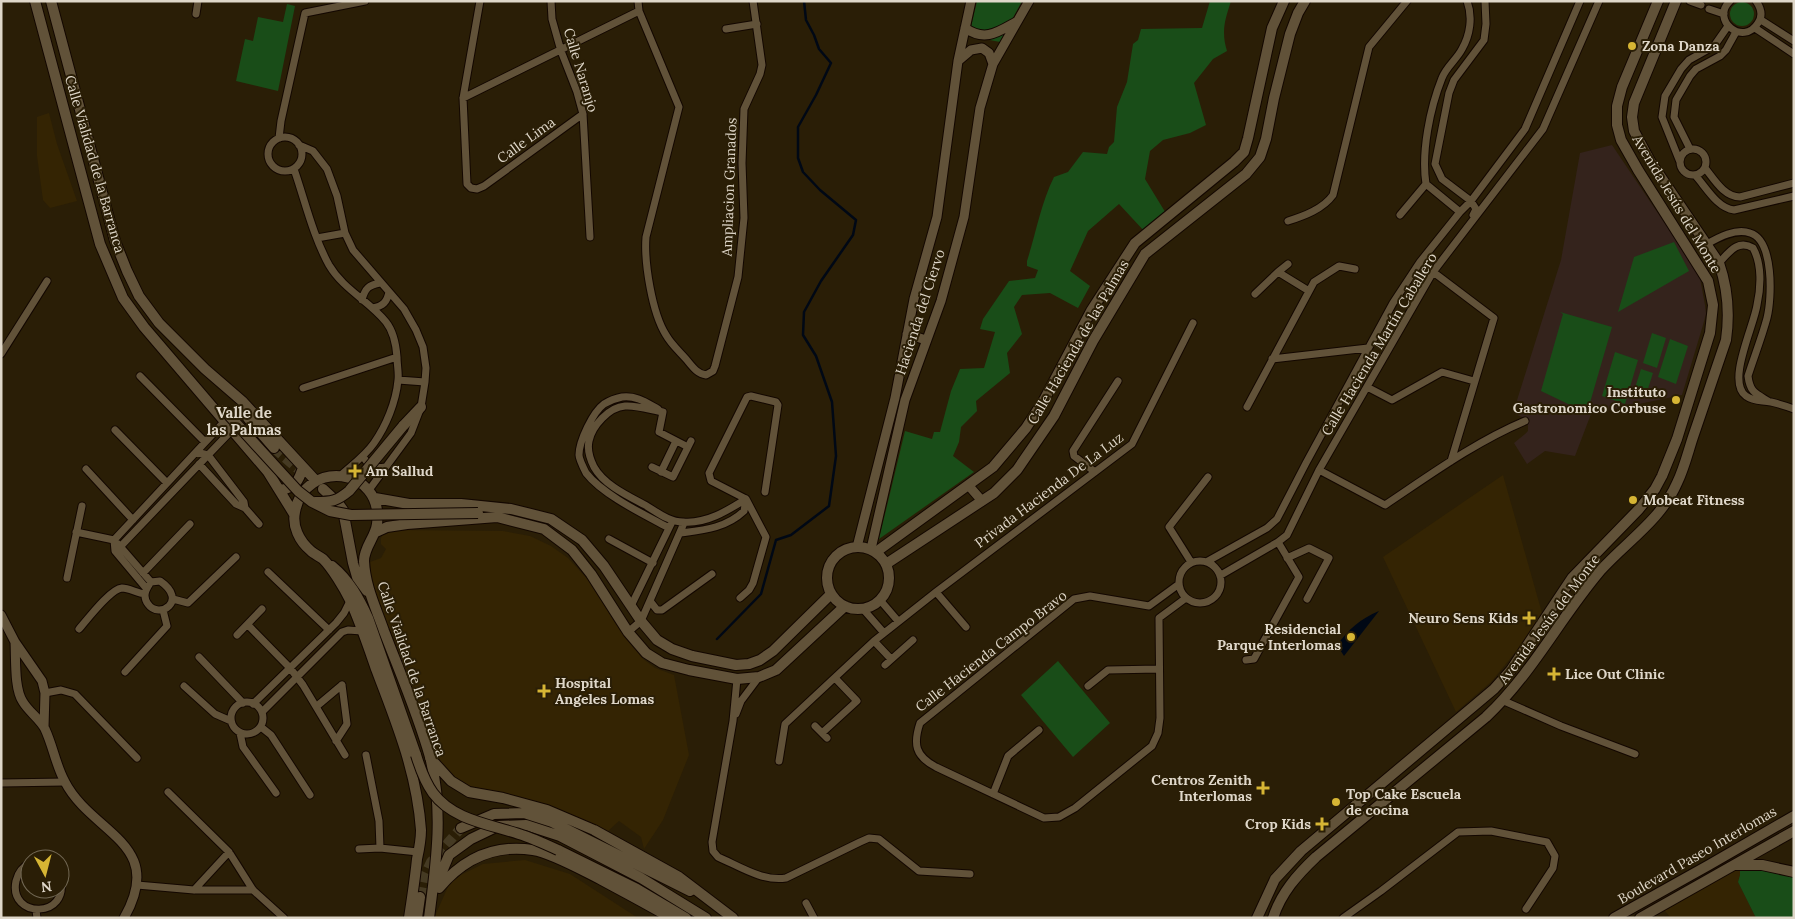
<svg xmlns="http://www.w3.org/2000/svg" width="1795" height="919" font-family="Lora,serif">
  <rect width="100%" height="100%" fill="#2a1e06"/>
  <path fill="#342403" d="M49,113L57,144L77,201L50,208L43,200L37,156V117Z
    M1503,475L1542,613L1518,649L1491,682L1456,712L1383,557Z
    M392,530L503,531L530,536L551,546L568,558L590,582L615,623L643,659L655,668L674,675L689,755L663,820L644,849L641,837L619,821L608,831L518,796L469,786L456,778L444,767L428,740L372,585L370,562L381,558L386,549L381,544V538L383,534Z
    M525,860L570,874L638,918H434L451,880L483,864Z
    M1733,870H1740V875L1738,882L1756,918H1671L1660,905Z"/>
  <path fill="#34231c" d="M1612,145L1676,240L1700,278L1705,305L1706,314L1703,325L1682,395L1591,414L1575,456L1545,451L1527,464L1514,443L1525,434L1528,431V424L1526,419L1513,413L1561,260L1580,153Z"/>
  <path fill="#194d18" d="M977,1H1022L1000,42L969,36Z
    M1210,1H1231C1225,20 1221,31 1227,51L1213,59L1194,83L1206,125L1190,133L1163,140L1150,151L1145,179L1167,215L1145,232L1119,204L1088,231L1070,271L1090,286L1078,308L1050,293L1022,295L1014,307L1022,334L1007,353L1010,373L976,401L977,411L961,427L959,442L953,456L974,472L879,539L905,431L932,439L934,432H940L951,391L960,369L984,368L995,332L980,329L983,319L1009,281L1035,278L1038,270L1027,266V261C1036,233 1041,203 1054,177L1068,172L1083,152L1107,154L1109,147L1114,142L1117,107L1127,82L1133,44L1138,40L1141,29L1202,28Z
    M1730 14a12 12 0 1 1 24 0a12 12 0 1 1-24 0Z
    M287,4L295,6L278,91L236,81L245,39L253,41L258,17L283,22Z
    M1674,242L1689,271L1618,312L1634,257Z
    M1560,312L1612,327L1587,413L1541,391L1563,314Z
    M1652,333L1666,338L1657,368L1643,363Z
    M1670,339L1688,346L1676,384L1658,377Z
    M1615,352L1638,360L1625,404L1602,396Z
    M1641,369L1653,373L1646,395L1634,391Z
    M1058,661L1110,723L1073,757L1021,695Z
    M1747,869H1763L1794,875V918H1756L1738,882L1740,875V870Z"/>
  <path fill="#000815" d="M1379,611L1344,656L1337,645C1349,629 1360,619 1379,611Z"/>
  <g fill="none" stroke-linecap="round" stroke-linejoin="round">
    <path stroke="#000815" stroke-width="2.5" d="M717,639L761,594L776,540L791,535L829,506L836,456L832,402L816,356L803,335L804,312L821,281L853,235L856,220L820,190L803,172L798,158V127L816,95L831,63L819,49L814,35L806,20L804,1"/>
    <path stroke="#453a23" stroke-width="10" stroke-dasharray="10 5" stroke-linecap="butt" d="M274,448L306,476
      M420,897L424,877L431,862L461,828"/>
    <defs>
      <path id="minor" d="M480,1L463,98L467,184L471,188L477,189L484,186L583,114
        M551,1L552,19L561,51L577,92L583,114L590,237
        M638,1L639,11L679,107L646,237C644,262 652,313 666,335C671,344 679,351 686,359C692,366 697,374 706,375L713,371L715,366L738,277L744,218L742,163L744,109L760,74L762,65L753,1
        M1690,1L1701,5
        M1730,1C1710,20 1743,47 1758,23C1763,16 1761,8 1756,1
        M1709,9L1724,14
        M196,14L198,1
        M1761,20L1794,41
        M1755,28L1794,54
        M726,29L757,24
        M463,98L639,11
        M268 154a17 17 0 1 1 34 0a17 17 0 1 1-34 0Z
        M279,138L281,121L305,13L365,1
        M299,145L313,151L327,169L337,196L345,233L353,250L404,309L416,330L423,347L426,368L425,382L421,407L411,433L369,490
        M1690,149L1674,117L1676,100L1690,76L1696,69L1720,56L1726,50L1736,32
        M1680 162a13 13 0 1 1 26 0a13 13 0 1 1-26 0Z
        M1680,162L1662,117L1665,96L1681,69L1689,60L1714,46L1728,26
        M1705,168C1714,179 1724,197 1740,197L1794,183
        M294,169C305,201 313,236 329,265C343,289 369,301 386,322C394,332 396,344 397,357C397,365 399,373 398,380C396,402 386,426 374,443C365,456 352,465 341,475
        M1695,175C1706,187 1717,208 1734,210L1794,196
        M1460,212L1426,184C1421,152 1430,108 1442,78C1446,67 1457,59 1462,49C1470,35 1473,17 1467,1
        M1400,215L1426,184
        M1473,215L1476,209L1471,201L1442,179L1435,164L1449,93L1454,80L1484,40L1486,24L1485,1
        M1288,221C1304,216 1323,209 1333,195L1369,47L1407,1
        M317,238L345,233
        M1707,244C1719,237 1736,228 1750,233C1774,240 1772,298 1767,318C1762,337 1754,357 1748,376C1750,392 1755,393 1768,401
        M1420,262L1494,318L1451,461
        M1719,263C1729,252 1738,239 1753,248C1762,264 1761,287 1757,305C1754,326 1726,382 1746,396C1754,402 1762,400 1771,402C1779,404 1786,406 1794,409
        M1278,272L1288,264
        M1255,294L1278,272L1309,291
        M362,300C365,288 369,285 380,283
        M373,308C383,306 387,302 389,292
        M1,354L47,281
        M1272,359L1368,348
        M140,376L205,442
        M398,380L425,382
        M1367,387L1392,400L1442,372L1474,381
        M303,388L397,357
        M1247,407L1314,282L1339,266L1355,269
        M658,409C647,403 636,395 622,397C617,398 609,401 604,404C593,412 579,441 579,455C579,459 584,469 586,473C603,495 645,515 669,528
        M663,412C651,410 637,405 625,406C609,407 592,426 589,441C587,450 590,459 594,467C604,485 628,496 645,505C657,512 669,522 683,522C706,524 727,511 746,499
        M663,412L659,432L688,447
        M115,430L167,483
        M196,452L208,455L244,502L245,508L259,524
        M363,456C368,466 374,469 385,467
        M199,464L236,504L245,508
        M652,467L673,477L691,441
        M86,469L133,520
        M1319,470L1385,505C1430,475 1475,442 1525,421
        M661,472L676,441
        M1095,472L1074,456L1073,451L1118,381
        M76,532L114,540
        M681,533C704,530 726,528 744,511L746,500
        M609,539L653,563
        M118,544L151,582
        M120,547L232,430
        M1287,558L1309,548L1329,558L1307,599
        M1179 582a21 21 0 1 1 42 0a21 21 0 1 1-42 0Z
        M1208,561L1267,528L1277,519L1306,463L1393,303L1420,262L1460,212L1471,201L1525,129L1580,1
        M1191,562L1169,527L1208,477
        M268,572L329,630
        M143,573L190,524
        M1221,575L1278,542L1287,535L1319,470L1433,272L1543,129L1599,1
        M67,578L82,506
        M160,581C189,601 159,620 148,604C142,596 146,589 151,582Z
        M1179,584L1149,606L1090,596L1074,599L920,723C913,744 915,756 936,767L1044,818L1059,817L1075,808L1152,746L1158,733L1160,718L1159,618L1186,598
        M146,588L115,551L114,540L224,422
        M936,592L966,627
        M740,598L749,590L753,583L766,537L746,499L711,481L709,473L747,397L751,396L776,402L778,405L765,492
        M173,599L188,603L236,557
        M880,600L898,621
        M650,601L657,610H662L712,574
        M631,606L671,524
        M863,609L884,633
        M248,625L290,668L303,685L345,755
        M79,629C87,620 110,589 122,588C129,588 137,593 145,594
        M628,632L641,621L684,523
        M237,635L262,609
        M874,641L891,659
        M199,657L243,703
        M1246,660L1254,659L1299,577L1278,542
        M885,665L913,640
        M125,672L167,626L163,610
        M737,679L733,721L712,842L713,851L718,857C739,866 763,882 786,878L860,842L869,838L879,839L919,871L970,874
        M184,686L215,714L231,721
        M1088,686L1108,670L1158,669
        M45,693L61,690L75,694L137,758
        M1504,701L1561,726L1635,754
        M231 718a16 16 0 1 1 32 0a16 16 0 1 1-32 0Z
        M253,704L336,623L344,613L350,601
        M317,706L342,685
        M262,712L342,632L348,630L362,631
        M736,714L741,701L759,677
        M815,726L827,738
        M261,727L271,735L310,795
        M240,733L243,747L276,793
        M822,733L857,701L835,678
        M336,741L347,724L342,685
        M366,755L379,821L380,848
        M779,761L785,724L874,641L936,592L1132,444L1193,323
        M1,783L65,782
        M168,792L229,852L253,890L284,918
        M993,794L1008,756L1039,730
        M359,849L380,848L418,852
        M30,863C22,867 18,873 16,881C8,919 71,919 60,878
        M137,885L194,890H253
        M194,890L229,852
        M806,903L814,918
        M36,910L37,918
        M1343,918L1381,891L1458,832L1491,831L1547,842L1555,856L1553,868L1526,909"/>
      <path id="tertiary" d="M965,28C985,42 998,32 1016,22
        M958,61L971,50L982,48L989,53L993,64
        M907,334L926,340
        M969,486L982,501
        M857,547L895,398L914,299L937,217L958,61L971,1
        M871,549L905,400L941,301L964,217L980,108L993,64L1029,1
        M1,615L15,642L42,681L45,693L44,727
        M15,642C16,659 14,689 23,702C29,712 40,719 45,729C53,746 56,766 65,782C92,834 167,843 124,918"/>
      <path id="secondary" d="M35,1L100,244L123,298L144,327L268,472L294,514
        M51,1L115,241L127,271L139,296L159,323L205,369L242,401L316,481
        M244,406L248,418L274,448
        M403,426L421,407
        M323,489L338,503L343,510L353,563L357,577L367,591
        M280,490C295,488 299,481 303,467
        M375,498L409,504H461L511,509L551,519L582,540L604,566L641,621L657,640L672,649L692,656L736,665L749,664L760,660L773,651L831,594
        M376,532L387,527L407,524L497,517L544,529L572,550L591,574L628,632L646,653L662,663L689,670L737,679L759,677L776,670L845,606
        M827 578a31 31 0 1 1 62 0a31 31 0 1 1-62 0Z
        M876,552L993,467L1026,428L1044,400L1091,311L1135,243L1234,162L1244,152L1248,138L1272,28L1284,1
        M886,564L994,493L1017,470L1054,416L1093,341L1145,254L1246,174L1260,157L1266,139L1274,98L1290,34L1298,13L1305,1
        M332,566C349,580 359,598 368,618L416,755
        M430,758L451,781L469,792L503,798L547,810L594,830L679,877L733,918
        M461,828L494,814L524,813L552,822L690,891
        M558,850L637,889L686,918
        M1736,865H1762L1794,872
        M436,886L449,855L471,839L498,826L526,825L560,836L641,878L706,918
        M439,888C464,858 494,844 533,850C552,853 582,870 600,879C624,892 647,904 671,918
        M409,918C412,898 415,879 417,859C419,850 421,839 421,830C417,773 396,721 376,669C368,646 360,622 350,600C344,588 332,568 323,559C319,556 314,554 311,551C299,541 292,526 295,512C304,459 384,466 377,524C375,538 364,547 364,561C365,586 376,608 384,631C400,673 418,714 430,757C444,810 436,864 429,918
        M417,918L420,897
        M1257,918L1275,879L1301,851L1475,705L1494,689L1511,670L1572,578L1639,509L1655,489L1662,476L1677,439L1710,333L1713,305L1708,281L1638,170L1621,140L1617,125V106L1622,87L1658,1
        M1273,918C1281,893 1297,875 1316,857L1486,717C1532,674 1560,618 1600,571C1626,542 1661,520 1677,483C1684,469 1688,452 1693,437C1704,404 1715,372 1726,340C1730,312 1728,289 1719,263L1650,161L1634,131L1632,117L1634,103L1676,1
        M1614,918L1709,865L1794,816
        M1640,918L1794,831"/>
    </defs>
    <use href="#minor" stroke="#130700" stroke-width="9"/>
    <use href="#tertiary" stroke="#130700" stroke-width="11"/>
    <use href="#secondary" stroke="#130700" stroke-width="12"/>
    <use href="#minor" stroke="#615239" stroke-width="7"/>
    <use href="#tertiary" stroke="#615239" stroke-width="9"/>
    <use href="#secondary" stroke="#615239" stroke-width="10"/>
    <defs>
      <path id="secondary-bridge" d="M224,410L298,491L312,502L330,511L351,515L478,513
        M315,502C332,502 337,501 349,491L403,426
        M416,755C420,768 425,782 433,793C453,820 489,824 519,834C532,838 545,844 558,850"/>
    </defs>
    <use href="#secondary-bridge" stroke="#130700" stroke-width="12" stroke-linecap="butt"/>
    <use href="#secondary-bridge" stroke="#615239" stroke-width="10"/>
  </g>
  <g fill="#d6b534" stroke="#2a1e06" stroke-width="2">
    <circle cx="1632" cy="46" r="5"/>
    <circle cx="1676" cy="400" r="5"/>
    <path d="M352.5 463.5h5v5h5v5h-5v5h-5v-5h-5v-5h5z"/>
    <circle cx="1633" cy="500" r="5"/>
    <path d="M1526.5 610.5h5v5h5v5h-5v5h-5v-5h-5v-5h5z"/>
    <circle cx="1351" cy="637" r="5"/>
    <path d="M1551.5 666.5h5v5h5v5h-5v5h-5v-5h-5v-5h5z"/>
    <path d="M541.5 683.5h5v5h5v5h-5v5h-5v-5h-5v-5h5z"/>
    <path d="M1260.5 780.5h5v5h5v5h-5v5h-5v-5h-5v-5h5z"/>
    <circle cx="1336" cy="802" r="5"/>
    <path d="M1319.5 816.5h5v5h5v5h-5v5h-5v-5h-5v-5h5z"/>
  </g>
  <g text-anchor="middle" stroke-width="4" stroke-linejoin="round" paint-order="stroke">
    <g font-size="14" font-weight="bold" fill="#dfd7c9" stroke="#2a1e06" text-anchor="start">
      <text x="1642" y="51">Zona Danza</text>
      <text x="1666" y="397" text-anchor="end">Instituto<tspan x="1666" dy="16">Gastronomico Corbuse</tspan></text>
      <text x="366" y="476">Am Sallud</text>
      <text x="1643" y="505">Mobeat Fitness</text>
      <text x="1518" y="623" text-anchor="end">Neuro Sens Kids</text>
      <text x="1341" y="634" text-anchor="end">Residencial<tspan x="1341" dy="16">Parque Interlomas</tspan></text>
      <text x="1565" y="679">Lice Out Clinic</text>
      <text x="555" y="688">Hospital<tspan x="555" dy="16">Angeles Lomas</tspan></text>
      <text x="1252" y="785" text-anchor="end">Centros Zenith<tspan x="1252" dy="16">Interlomas</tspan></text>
      <text x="1346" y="799">Top Cake Escuela<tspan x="1346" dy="16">de cocina</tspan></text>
      <text x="1311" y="829" text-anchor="end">Crop Kids</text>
    </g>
    <g font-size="14" fill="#dfd7c9" stroke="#2a1e06">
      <text transform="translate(581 70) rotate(73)" y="5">Calle Naranjo</text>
      <text transform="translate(526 140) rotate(-36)" y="5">Calle Lima</text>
      <text transform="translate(95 164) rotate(74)" y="5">Calle Vialidad de la Barranca</text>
      <text transform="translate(729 187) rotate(-88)" y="5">Ampliacion Granados</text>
      <text transform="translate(1677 204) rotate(59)" y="5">Avenida Jesús del Monte</text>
      <text transform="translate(920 312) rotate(-72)" y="5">Hacienda del Ciervo</text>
      <text transform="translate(1078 342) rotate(-60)" y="5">Calle Hacienda de las Palmas</text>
      <text transform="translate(1379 344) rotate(-59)" y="5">Calle Hacienda Martín Caballero</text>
      <text transform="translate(1049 490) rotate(-37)" y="5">Privada Hacienda De La Luz</text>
      <text transform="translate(1549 619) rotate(-53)" y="5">Avenida Jesús del Monte</text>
      <text transform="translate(991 651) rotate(-38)" y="5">Calle Hacienda Campo Bravo</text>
      <text transform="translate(412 669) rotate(71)" y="5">Calle Vialidad de la Barranca</text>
      <text transform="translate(1697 855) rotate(-30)" y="5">Boulevard Paseo Interlomas</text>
    </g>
    <g font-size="15" font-weight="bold" fill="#dfd7c9" stroke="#2a1e06">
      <text x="244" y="418">Valle de<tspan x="244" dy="17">las Palmas</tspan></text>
    </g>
  </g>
  <rect width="1795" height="919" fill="none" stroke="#dfd7c9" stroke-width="5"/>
  <g transform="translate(45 874) rotate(173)"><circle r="24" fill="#2a1e06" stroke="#726854"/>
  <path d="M0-4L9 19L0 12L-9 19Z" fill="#d6b534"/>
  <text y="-8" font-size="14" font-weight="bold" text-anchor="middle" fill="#dfd7c9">N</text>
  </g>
</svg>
